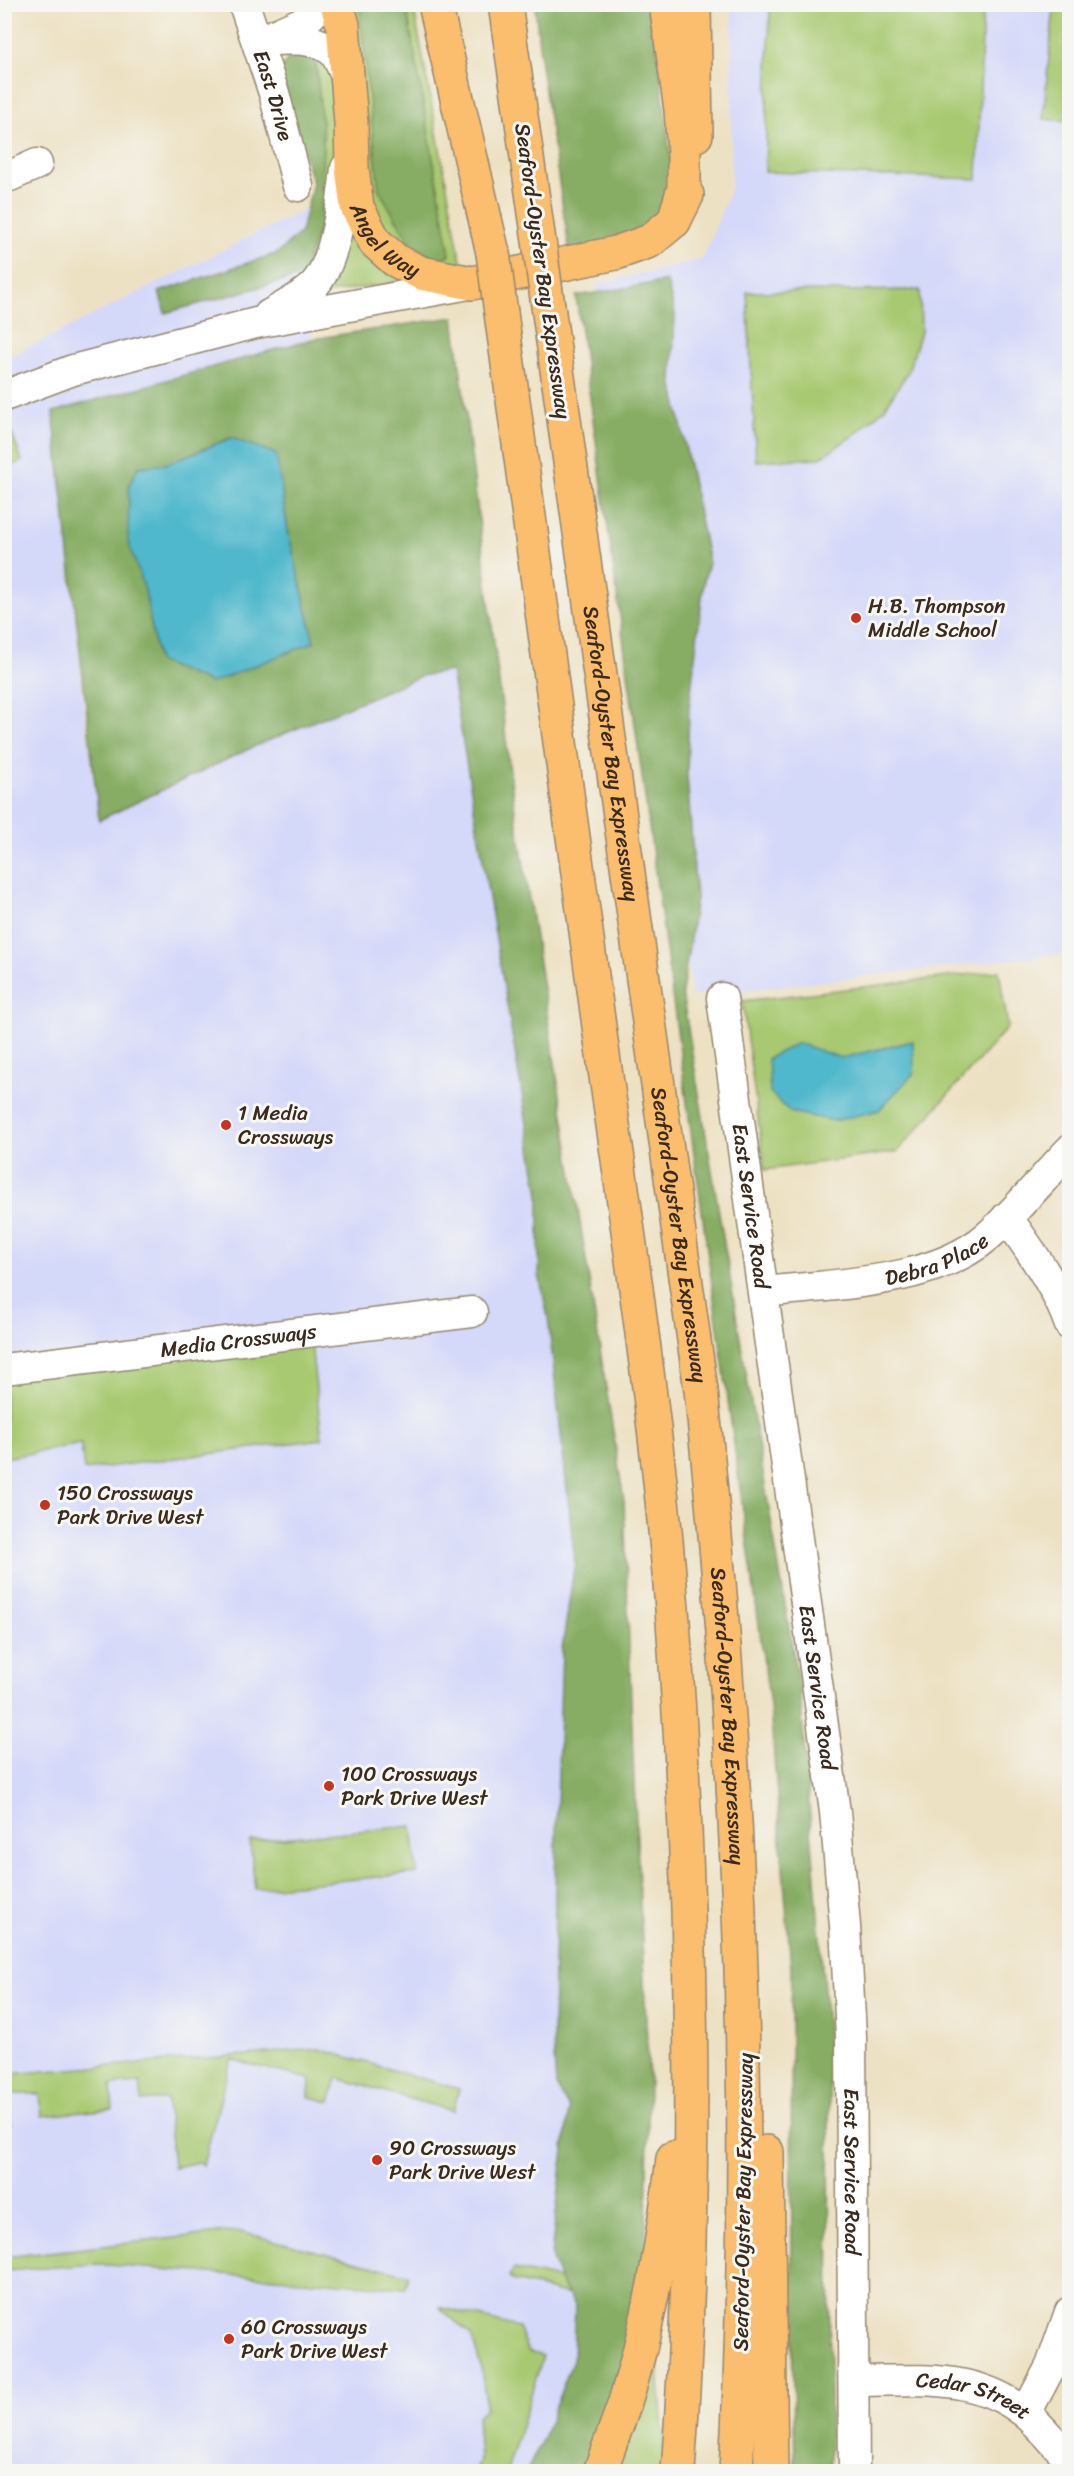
<svg xmlns="http://www.w3.org/2000/svg" width="1074" height="2476" font-family="Sriracha,sans-serif">
  <rect width="100%" height="100%" fill="#f6f6f2"/>
  <filter id="ink" filterUnits="userSpaceOnUse"><feTurbulence type="fractalNoise" baseFrequency=".0167" numOctaves="2"/><feDisplacementMap in="SourceGraphic" scale="12" xChannelSelector="R" yChannelSelector="G"/><feConvolveMatrix kernelMatrix="1 2 1 2 8 2 1 2 1" color-interpolation-filters="sRGB"/></filter>
  <filter id="wash" filterUnits="userSpaceOnUse"><feTurbulence type="fractalNoise" baseFrequency=".008" numOctaves="4" result="noise"/><feDisplacementMap in="SourceGraphic" scale="24" xChannelSelector="R" yChannelSelector="G"/><feGaussianBlur stdDeviation="1.35" result="paint"/><feColorMatrix in="noise" values="0 0 0 0 0 0 0 0 0 0 0 0 0 0 0 0 0 1.4 0 .05"/><feComposite in="paint" operator="in"/></filter>
  <g filter="url(#wash)">
    <rect width="100%" height="100%" fill="#ede1c3"/>
    <path fill="#d4d8f9" d="M732,5H1069V953L692,996L597,284L703,259L731,187Z
      M307,208L301,232L278,253L159,292L165,313L302,276L312,339L53,412L86,723L99,819L251,748L421,676L451,670L539,1195V1275L548,1317L575,1562L562,1649L556,1835L553,2041L556,2085L570,2109L551,2255L559,2279L575,2305L573,2360L543,2438L527,2471L5,2472V359Z"/>
    <path fill="#a8c971" stroke="#727a48" stroke-width="1.5" d="M344,5H413L463,272L418,265L372,221Z
      M770,5H983L977,179L765,172Z
      M1054,5H1069V121L1043,119Z
      M310,52L332,68L337,172L310,283L305,266L321,222L323,137L316,63Z
      M356,235L402,282L321,294L344,236Z
      M920,290L921,332L908,372L884,409L854,435L820,458L756,461L747,292Z
      M4,412L22,461L10,467L5,476Z
      M999,971L1008,1027L897,1152L765,1170L742,1001Z
      M310,1336L322,1439L84,1470L81,1444L5,1458V1371Z
      M412,1826L417,1873L255,1889L250,1841Z
      M319,2049L459,2089L453,2111L337,2078L330,2102L309,2097L310,2079L231,2060L203,2165L200,2162L173,2167L167,2099L142,2101L140,2083L111,2085L113,2109L42,2116L40,2094H10V2127L5,2128V2057L8,2074Z
      M237,2231L409,2275L406,2288L95,2264L5,2271V2257Z
      M514,2269L559,2279L569,2295L512,2280L509,2276Z
      M439,2307L518,2327L528,2352L543,2356L507,2471H476L480,2459L477,2416L485,2408V2395L481,2368L472,2336Z
      M657,2356L665,2456L663,2471L613,2472L633,2428Z"/>
    <path fill="#86ad63" stroke="#606c40" stroke-width="1.5" fill-rule="evenodd" d="M359,5H406L450,255L435,261L407,238L379,190Z
      M535,5H652L675,194L642,233L570,254L541,65Z
      M310,52L316,63L323,137L321,222L302,276L165,313L159,292L278,253L301,232L313,183L278,75L290,55Z
      M667,281L675,314L672,381L709,563L704,580L689,708L687,775L696,898L682,993L800,1693L829,2052L830,2471H795L792,2333L791,1968L770,1706L576,296Z
      M454,317L514,804L624,1501L634,1783L649,2080L644,2329L600,2471H527L543,2438L573,2360L575,2305L559,2279L551,2255L569,2109L556,2085L553,2041L556,1835L562,1649L575,1562L548,1317L539,1275V1195L451,671L421,676L251,748L99,820L53,412L312,339ZM231,438L282,489L288,531L314,642L210,683L158,661L145,589L138,467L166,464Z"/>
    <path fill="#4fb8cc" stroke="#457175" stroke-width="1.5" d="M231,438L276,454L288,531L314,642L211,683L158,661L145,590L128,542L129,486L138,467L166,464Z
      M913,1041L914,1073L879,1110L835,1121L790,1112L770,1092L768,1058L798,1043L841,1058Z"/>
  </g>
  <g filter="url(#ink)">
    <g fill="none" stroke-linecap="round" stroke-linejoin="round">
      <defs>
        <g id="minor">
          <path id="s1" d="M244,4L274,93L298,186"/>
          <path d="M269,37L305,21L322,4"/>
          <path d="M258,41C281,40 311,35 331,50C338,55 343,70 347,78"/>
          <path d="M4,175L10,176L37,164"/>
          <path d="M269,315C285,306 303,297 315,284C336,261 343,198 346,168"/>
          <path d="M4,396L73,370L256,323L469,284"/>
          <path id="s2" d="M722,998L835,1812L845,1926L851,2036L854,2472"/>
          <path d="M1007,1217C1031,1252 1056,1285 1070,1325"/>
          <path id="s3" d="M764,1292C834,1284 933,1284 988,1236C1017,1210 1043,1178 1070,1150"/>
          <path id="s4" d="M4,1369L472,1312"/>
          <path id="s5" d="M854,2381C915,2381 973,2372 1024,2412C1041,2425 1054,2444 1070,2459"/>
          <path d="M1026,2413L1051,2366L1070,2312"/>
        </g>
        <g id="major">
          <path id="s6" d="M337,4L343,25L351,123L352,168L357,207L375,242L395,260L421,273L472,283L616,253L650,241L674,221L687,195"/>
          <path d="M694,4L696,135"/>
        </g>
        <g id="highway">
          <path d="M435,4L493,253"/>
          <path d="M505,4L540,248"/>
          <path d="M666,4L681,110L684,154V188L674,221"/>
          <path id="s7" d="M548,306L701,1390C739,1750 755,2110 736,2472"/>
          <path d="M501,313C534,558 568,803 602,1048C631,1253 663,1458 676,1665C694,1934 697,2203 678,2472"/>
          <path d="M767,2152L771,2472"/>
          <path d="M600,2472C608,2448 617,2426 625,2402C650,2323 663,2240 673,2158"/>
        </g>
      </defs>
      <use href="#minor" stroke="#948670" stroke-width="33"/>
      <use href="#major" stroke="#948670" stroke-width="36"/>
      <use href="#highway" stroke="#948670" stroke-width="36"/>
      <use href="#minor" stroke="#fff" stroke-width="30"/>
      <use href="#major" stroke="#fabe6e" stroke-width="33"/>
      <use href="#highway" stroke="#fabe6e" stroke-width="33"/>
      <defs>
        <path id="highway-bridge" d="M540,248L548,306
          M493,253L501,313"/>
      </defs>
      <use href="#highway-bridge" stroke="#948670" stroke-width="36" stroke-linecap="butt"/>
      <use href="#highway-bridge" stroke="#fabe6e" stroke-width="33"/>
    </g>
  </g>
  <g fill="#c8321e" stroke="#f6f6f2" stroke-width="2">
    <circle cx="856" cy="618" r="6"/>
    <circle cx="226" cy="1125" r="6"/>
    <circle cx="45" cy="1505" r="6"/>
    <circle cx="329" cy="1786" r="6"/>
    <circle cx="377" cy="2160" r="6"/>
    <circle cx="229" cy="2339" r="6"/>
  </g>
  <g text-anchor="middle" stroke-width="6" stroke-linejoin="round" paint-order="stroke">
    <g font-size="21" fill="#3b2a1e" stroke="#f6f6f2">
      <text dy="7" stroke="none"><textPath href="#s1" startOffset="96">East Drive</textPath></text>
      <text dy="7" stroke="none"><textPath href="#s6" startOffset="249">Angel Way</textPath></text>
      <text transform="translate(543 271) rotate(82)" y="7">Seaford-Oyster Bay Expressway</text>
      <text dy="7" stroke="none"><textPath href="#s7" startOffset="452">Seaford-Oyster Bay Expressway</textPath></text>
      <text dy="7" stroke="none"><textPath href="#s2" startOffset="210">East Service Road</textPath></text>
      <text dy="7" stroke="none"><textPath href="#s7" startOffset="938">Seaford-Oyster Bay Expressway</textPath></text>
      <text dy="7" stroke="none"><textPath href="#s3" startOffset="177">Debra Place</textPath></text>
      <text dy="7" stroke="none"><textPath href="#s4" startOffset="236">Media Crossways</textPath></text>
      <text dy="7" stroke="none"><textPath href="#s2" startOffset="696">East Service Road</textPath></text>
      <text dy="7" stroke="none"><textPath href="#s7" startOffset="1422">Seaford-Oyster Bay Expressway</textPath></text>
      <text dy="7" stroke="none"><textPath href="#s2" startOffset="1182">East Service Road</textPath></text>
      <text transform="translate(743 2202) rotate(-89)" y="7">Seaford-Oyster Bay Expressway</text>
      <text dy="7" stroke="none"><textPath href="#s5" startOffset="122">Cedar Street</textPath></text>
    </g>
    <g font-size="21" fill="#3b2a1e" stroke="#f6f6f2" text-anchor="start">
      <text x="868" y="613">H.B. Thompson<tspan x="868" dy="24">Middle School</tspan></text>
      <text x="238" y="1120">1 Media<tspan x="238" dy="24">Crossways</tspan></text>
      <text x="57" y="1500">150 Crossways<tspan x="57" dy="24">Park Drive West</tspan></text>
      <text x="341" y="1781">100 Crossways<tspan x="341" dy="24">Park Drive West</tspan></text>
      <text x="389" y="2155">90 Crossways<tspan x="389" dy="24">Park Drive West</tspan></text>
      <text x="241" y="2334">60 Crossways<tspan x="241" dy="24">Park Drive West</tspan></text>
    </g>
  </g>
  <rect width="1074" height="2476" fill="none" stroke="#f6f6f2" stroke-width="24"/>
</svg>
